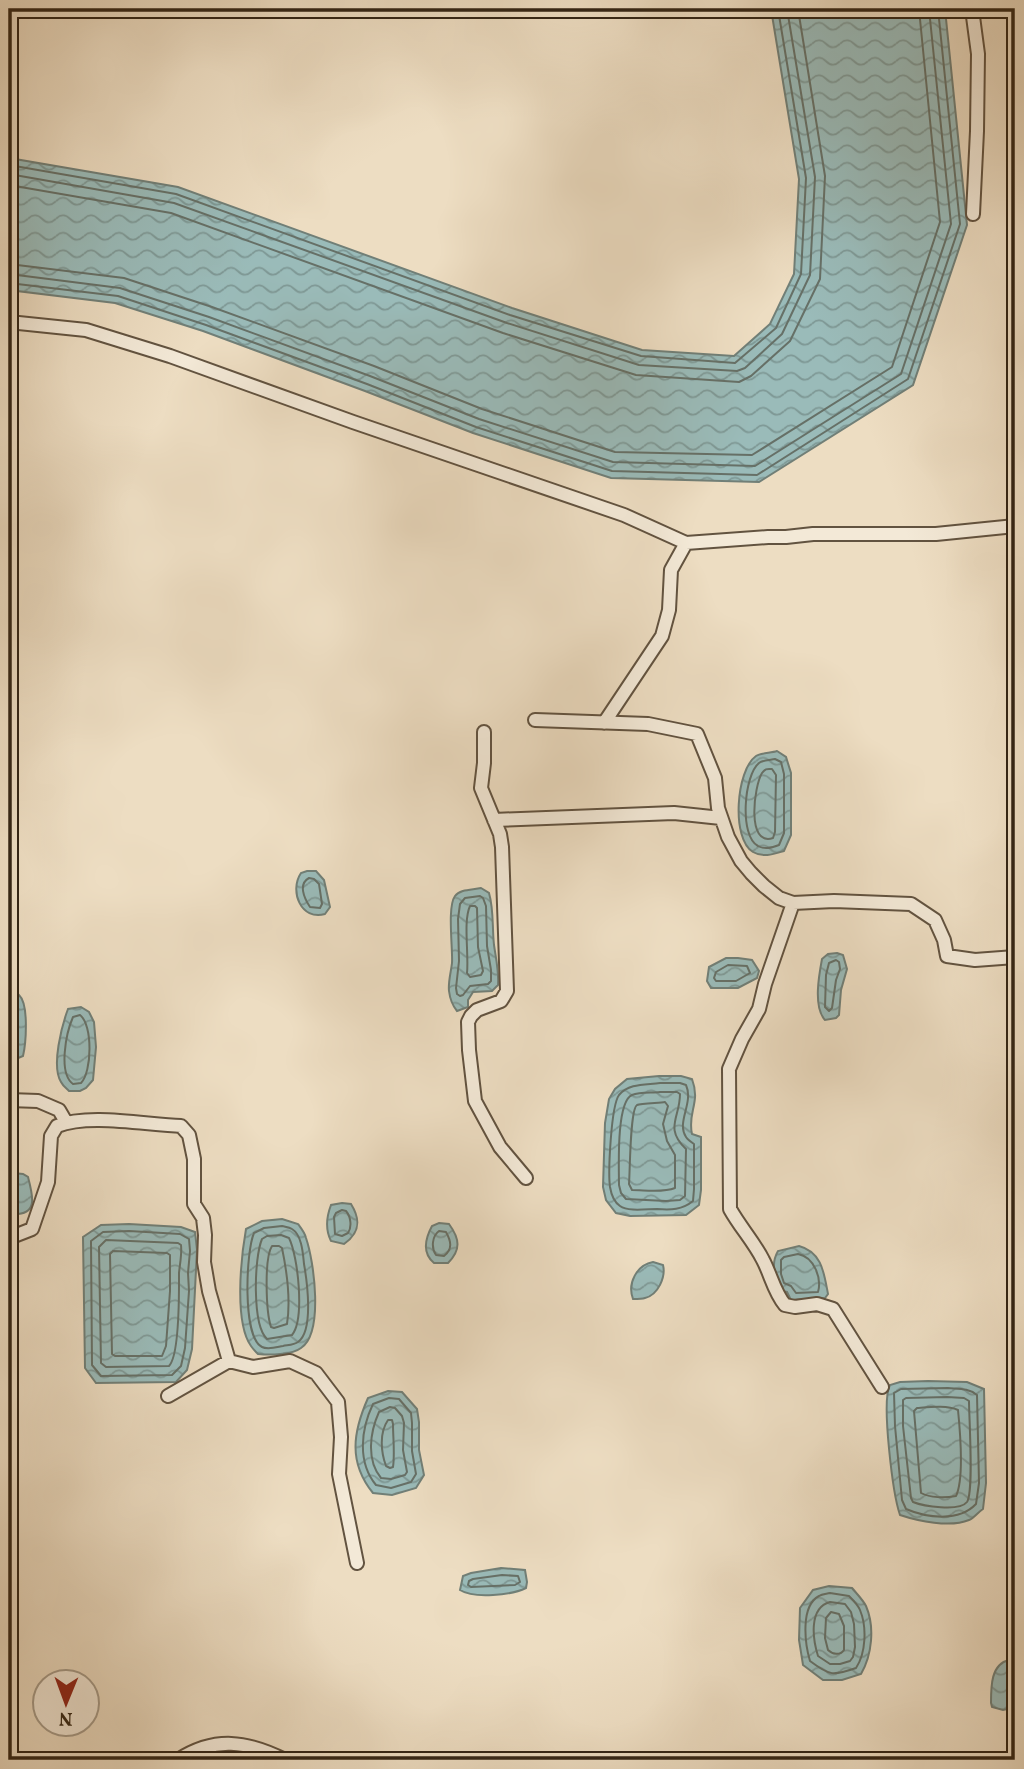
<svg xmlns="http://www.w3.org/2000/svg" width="1024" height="1769" font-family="Vollkorn,serif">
  <defs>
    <pattern id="water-waves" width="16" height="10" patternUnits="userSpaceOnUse" patternTransform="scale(1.75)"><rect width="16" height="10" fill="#9abbb9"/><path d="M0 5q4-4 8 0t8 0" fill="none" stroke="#7e9895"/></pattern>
  </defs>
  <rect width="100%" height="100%" fill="#edddc2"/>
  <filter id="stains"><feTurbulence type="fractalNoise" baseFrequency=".00286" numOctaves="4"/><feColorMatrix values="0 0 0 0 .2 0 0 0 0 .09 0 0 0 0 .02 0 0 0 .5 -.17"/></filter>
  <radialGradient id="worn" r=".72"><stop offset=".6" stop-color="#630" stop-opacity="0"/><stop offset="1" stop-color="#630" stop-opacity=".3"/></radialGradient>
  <path fill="url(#water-waves)" stroke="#717f77" stroke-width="2" d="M771,9H945L967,225L913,385L759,482L611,478L473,433L365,391L203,331L115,303L9,290V158L178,187L512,308L642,350L734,356L770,324L794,274L799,179Z
    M777,751L786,757L791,773V835L784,851C774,854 763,858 753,852C731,839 736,770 756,756C761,753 771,753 777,751Z
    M307,871H316L324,880L330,907L325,914C301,921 289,891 301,873Z
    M481,888L489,893C494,910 492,927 494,945C496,959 499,971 498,985L492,991L473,992L468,1000V1007L457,1011C452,1005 450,999 449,991C448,982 451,972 452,963C453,949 447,907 455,896C460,889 473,890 481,888Z
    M837,953L843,955L847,969L841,990L839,1015L836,1018L825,1020C813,1007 819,975 822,959L828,954Z
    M726,958H738L752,960L759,971L757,978L738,988H711L707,981L709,967Z
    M9,990C13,991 16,992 19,995C29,1004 26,1043 23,1056L9,1062Z
    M81,1007L89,1012L94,1022L96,1047L93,1080L86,1088L80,1091H69C66,1088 63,1086 61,1082C51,1066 62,1025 68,1009Z
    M659,1076H681L692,1079C701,1103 687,1112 692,1134L701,1137V1190L699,1205L686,1215L630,1216L616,1213L606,1200L603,1187L605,1123L609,1099L615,1089L627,1079Z
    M13,1173L23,1174L28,1177C33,1196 39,1216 11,1214L9,1210V1176Z
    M342,1203L351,1204C361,1220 360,1233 344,1244L331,1241C325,1229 326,1218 331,1205Z
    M282,1219L298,1224C301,1228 305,1233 306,1238C314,1261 324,1333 301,1348C292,1355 269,1355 258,1354C256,1352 253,1349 251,1346C234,1322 241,1257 246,1229L262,1221Z
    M439,1223L449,1224C460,1239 461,1250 448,1263H434C422,1253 425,1239 432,1226Z
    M129,1224L181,1227L195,1232L197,1250L192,1349L187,1370L176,1382L96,1383L85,1368L83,1237L101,1225Z
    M799,1246C822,1252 824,1273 828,1294L825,1298L791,1300L787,1292L782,1291C775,1277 770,1265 778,1251Z
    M653,1262L663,1265C666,1277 658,1295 645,1298C642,1299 636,1299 633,1299C627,1283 637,1265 653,1262Z
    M928,1381L967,1382L984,1389L986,1483L983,1509C978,1512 974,1518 969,1520C950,1528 918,1521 900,1515C893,1495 881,1401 890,1385L900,1382Z
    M388,1391L402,1392L417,1409L419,1422V1450L424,1475L416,1488L392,1495L373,1493C348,1462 353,1432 368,1398Z
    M501,1568L525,1570L527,1582L526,1588C512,1595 474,1599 460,1590L463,1576L471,1573Z
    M829,1586L852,1588C857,1594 863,1600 866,1606C875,1627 872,1655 861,1674L842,1680H823L803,1665L799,1640L800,1608L813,1590Z
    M1009,1660L1015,1663V1703L1013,1708L1003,1710L992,1707L991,1703C991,1686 991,1664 1009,1660Z"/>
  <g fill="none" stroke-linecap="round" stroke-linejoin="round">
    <path stroke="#667067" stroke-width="2" d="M9,165L176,194L510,315L641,356L735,363L776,328L801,274L806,178L778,9
      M9,174L174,203L507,323L639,365L737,371L745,368L782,334L810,275L815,177L787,9
      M9,185L171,213L503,333L636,375L739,382L751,376L790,341L820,279L825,176L798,9
      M9,264L124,278L212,307L374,366L482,409L615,452L752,455L892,367L940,222L919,9
      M9,274L120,288L209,317L370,376L479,419L613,462L755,466L901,374L951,224L929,9
      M9,283L118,296L206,325L367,384L476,427L612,471L757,475L908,379L960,224L938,9
      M775,759L781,762L784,774V833L779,845C772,848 765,850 758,846C739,836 744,775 759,763C763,760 770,760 775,759Z
      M772,769L776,775L775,832L773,838C746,847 754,786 762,773C766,768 767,769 772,769Z
      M309,878L314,879L319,884L322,904L320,908L310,907C304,898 298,884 309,878Z
      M480,896L483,898L486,906L487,946L491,970V981L488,984L470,986L463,995L460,996L457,994L456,988L459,961L458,919L460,904L465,898Z
      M470,906H475L477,908L478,947L483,971L481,975L470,977L467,973C469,954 463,921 470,906Z
      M836,960L839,962L840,969L836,980L832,1008L829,1011L825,1007L826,975L829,963Z
      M728,965L747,966L750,973L736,981H716L714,978L716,972Z
      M80,1015C93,1025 92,1072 81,1083L73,1084C58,1073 66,1033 73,1017Z
      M660,1083H680L686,1085C694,1103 676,1122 686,1137C688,1140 691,1142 694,1144V1189L693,1201C682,1210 671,1210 657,1209C647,1209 628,1212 620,1206C614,1202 611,1193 610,1187C608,1172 611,1106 619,1095C629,1083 646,1085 660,1083Z
      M660,1092H677L680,1094C680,1118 664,1128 686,1149L685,1196L680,1200L666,1201L626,1199L621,1193L619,1185C619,1168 616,1102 632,1095C640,1092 652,1093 660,1092Z
      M665,1102L668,1106L663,1124L667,1141L675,1155V1188C663,1193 645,1190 632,1190L629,1184C630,1172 630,1109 637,1105C641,1103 660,1103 665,1102Z
      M342,1210L346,1211C351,1217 352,1227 348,1233L342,1236L335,1234L334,1217L336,1213Z
      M282,1226C286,1227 289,1227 292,1229C302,1235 303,1254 304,1264C307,1281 314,1331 298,1342C294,1345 288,1345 283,1346C277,1347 268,1350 262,1347C242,1337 246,1251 254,1233L264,1228Z
      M129,1231L180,1234L189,1239L190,1251L188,1273L189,1291L185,1348L181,1366L172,1375L101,1376L92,1365L91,1241L103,1232Z
      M439,1231L446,1232C451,1241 453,1249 444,1256L436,1255C431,1248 432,1236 439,1231Z
      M281,1235L289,1238C298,1256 305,1319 292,1335L267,1339C252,1325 254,1258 262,1239L267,1236Z
      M106,1240L178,1243L181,1245C182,1254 180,1263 179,1273C179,1291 180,1355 169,1366L106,1367L101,1363L99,1247Z
      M272,1246H279L282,1248C287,1272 291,1299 287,1324L274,1328L271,1327C266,1312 264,1258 272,1246Z
      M113,1251L167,1253L170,1255V1291L166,1346L162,1356H115L112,1354L110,1254Z
      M798,1254C814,1257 822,1278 818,1292L796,1293L791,1286L784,1283L781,1274V1260L784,1257Z
      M948,1388C958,1389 969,1388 977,1395L979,1483L976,1504C959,1522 927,1518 906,1509L902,1500L895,1426L894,1393L901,1389Z
      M947,1397L964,1398L969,1401C969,1418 974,1492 967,1502C959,1512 923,1506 913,1502L911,1498L903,1426V1400L906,1398Z
      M389,1398L399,1399L411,1413L412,1423V1451L416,1474L411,1482L391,1488L376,1485C357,1462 361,1429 373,1404Z
      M390,1407L395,1408L402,1416L404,1423L403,1450L407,1472L405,1475L391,1479L381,1478C366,1460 370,1432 379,1412Z
      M917,1408C930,1407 947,1405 958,1410C960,1430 964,1479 956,1496C945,1498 930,1498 921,1493L914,1411Z
      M388,1420H392L393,1424C393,1438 395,1454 393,1467L390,1468L386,1466C381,1452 379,1433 388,1420Z
      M502,1575L518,1576L520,1582L515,1585L471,1587L468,1585L469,1581L473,1579Z
      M830,1593L849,1596C853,1600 858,1605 860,1610C867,1627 866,1653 856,1668C833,1676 830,1676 810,1661C805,1644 800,1606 819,1596C822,1594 826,1594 830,1593Z
      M830,1602L845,1604L851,1612L854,1624L855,1647L853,1657L850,1661L840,1664H830L818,1656C813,1640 808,1608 830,1602Z
      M831,1612L839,1614L844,1626V1650C840,1656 832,1654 828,1650L825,1638L826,1618Z"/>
    <defs>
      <path id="street" d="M972,9L978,54L977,131L973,214
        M9,322L86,330L170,356L353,422L624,515L686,543
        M535,720L648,724L697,734L715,778L718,808L728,837L741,861L751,873L764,886L779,898L793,903L834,901L911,904L935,920L944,940L947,956L975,960L1015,957
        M604,723L662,636L669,610L671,570L686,543L768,537H786L813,534H936L1015,526
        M484,732V763L481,788L500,834L502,847L507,991L501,1001L477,1010L471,1016L468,1022L469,1050L475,1101L500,1147L526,1178
        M494,820L674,813L721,818
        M793,903L765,984L759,1009L742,1039L729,1069L730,1209C740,1227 754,1242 763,1260C771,1275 774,1292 785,1305L795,1307L817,1304L833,1309L882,1387
        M9,1100L38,1101L59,1110L66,1122
        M9,1238L32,1229L48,1182L51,1136L57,1126C89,1113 147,1125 181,1126L189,1135L194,1159V1204L203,1218L205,1235L204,1262L209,1291L229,1361L253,1367L290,1361L316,1373L338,1402L341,1437L339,1474L357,1563
        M168,1396L229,1361
        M178,1760C215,1736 247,1741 285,1760"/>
    </defs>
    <use href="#street" stroke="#625340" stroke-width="16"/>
    <use href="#street" stroke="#f3e9d7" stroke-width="12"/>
  </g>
  <rect width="1024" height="1769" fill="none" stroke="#edddc2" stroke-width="35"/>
  <rect x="10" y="10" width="1003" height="1748" fill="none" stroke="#332515" stroke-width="3.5"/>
  <rect x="18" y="18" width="989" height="1734" fill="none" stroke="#332515" stroke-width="2"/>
  <g transform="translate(66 1703) rotate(181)"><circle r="33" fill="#f3e9d7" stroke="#a69b89" stroke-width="2"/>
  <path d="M0-5L12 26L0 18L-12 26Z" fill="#8f2418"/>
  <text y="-10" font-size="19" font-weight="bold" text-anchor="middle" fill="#332515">N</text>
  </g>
  <rect width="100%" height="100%" filter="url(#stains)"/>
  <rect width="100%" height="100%" fill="url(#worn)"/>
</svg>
